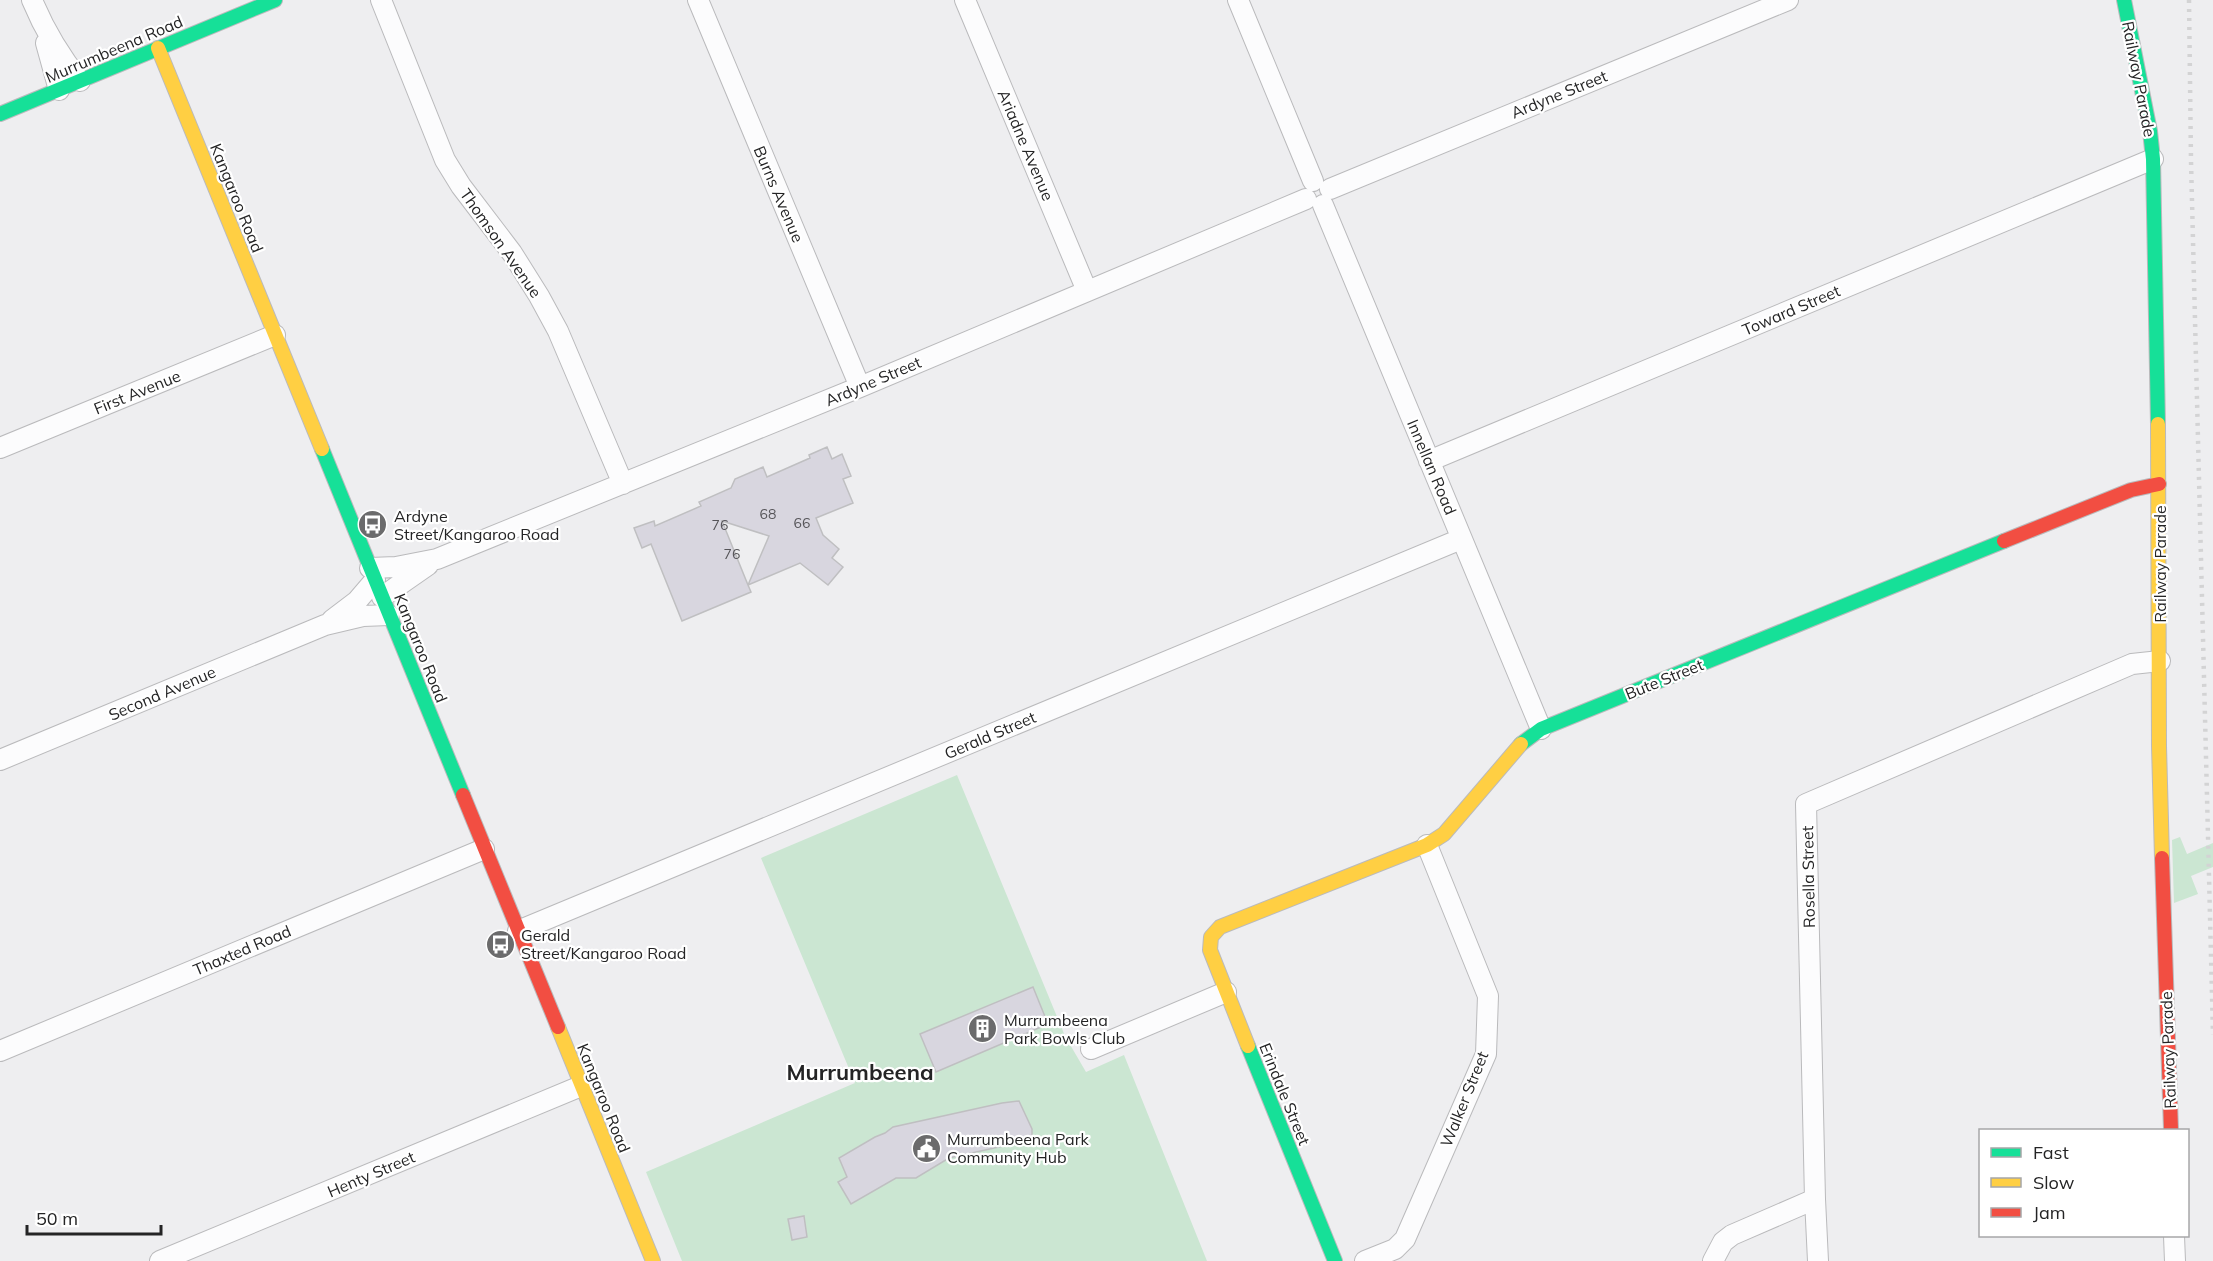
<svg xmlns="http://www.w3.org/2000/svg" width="2213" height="1261" font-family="Mulish,sans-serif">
  <rect width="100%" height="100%" fill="#eeeef0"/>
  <path fill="#cbe6d2" d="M957,775L1065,1036L1086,1072L1124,1055L1207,1261H682L646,1172L855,1083L761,858Z
    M2180,837L2187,854L2213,843V867L2191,876L2198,894L2174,903L2172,840Z"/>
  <path fill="#d8d6df" stroke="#bfbfc1" stroke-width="1.5" fill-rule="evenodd" d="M827,447L832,459L842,454L851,476L843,479L853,503L816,518L823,535L839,549L832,558L843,567L828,585L800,563L748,585L751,592L682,621L651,544L642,548L634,528L654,521L655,526L701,506L699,502L731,488L735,479L763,467L767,477L810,458L809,455ZM722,521L769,536L748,585Z
    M1033,987L1048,1024L936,1072L920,1034Z
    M1019,1101L1032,1129V1137L1026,1141L949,1158L916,1178H896L851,1204L838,1182L847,1177L839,1158L875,1137L885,1133L893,1127L1002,1103Z
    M804,1216L807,1237L792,1240L788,1219Z"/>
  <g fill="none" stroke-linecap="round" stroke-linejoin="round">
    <defs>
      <path id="street" d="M32,0C44,29 60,56 80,81
        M381,0L445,160L461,186L512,253L539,296L558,331L623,484
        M698,0L860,387
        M965,0L1087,291
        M1238,0L1313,181
        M46,43L59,90
        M1330,189L1788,0
        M1323,205L1541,729
        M0,448L275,335
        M1429,461L2153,159
        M370,568L396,567L437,559L860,387L1306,199
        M382,597L428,565
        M332,620L357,601L375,580
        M0,760L325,625L363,616L389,615
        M518,931L1461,539
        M1091,1049L1226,992
        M0,1051L484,849
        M2174,1236L2175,1261
        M160,1261L581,1086
        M1365,1261L1395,1249L1405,1239L1486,1054L1488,996L1427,845
        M1713,1261L1723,1242L1732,1235L1815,1199
        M1818,1261L1815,1199L1806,804L2132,664L2160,661"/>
      <path id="fast" d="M2124,0L2150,131L2153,159L2158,424
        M0,114L275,0
        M322,449L463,795
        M1521,744L1541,729L2004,541
        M1248,1046L1335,1261"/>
      <path id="slow" d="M158,48L322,449
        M2158,424L2159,746L2162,858
        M558,1027L653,1261
        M1248,1046L1210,950L1211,937L1220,927L1427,845L1444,834L1521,744"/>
      <path id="jam" d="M2004,541L2131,490L2159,484
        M463,795L558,1027
        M2162,858L2171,1130"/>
    </defs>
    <use href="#street" stroke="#bababc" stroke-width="22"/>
    <use href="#fast" stroke="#bababc" stroke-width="16"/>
    <use href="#slow" stroke="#bababc" stroke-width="16"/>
    <use href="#jam" stroke="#bababc" stroke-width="16"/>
    <use href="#street" stroke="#fcfcfd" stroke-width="20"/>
    <use href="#fast" stroke="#16e098" stroke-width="14"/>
    <use href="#slow" stroke="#ffcf43" stroke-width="14"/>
    <use href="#jam" stroke="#f24e42" stroke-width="14"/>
    <path stroke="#d3d3d4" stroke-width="4.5" stroke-dasharray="3 6" stroke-linecap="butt" d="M2189,0L2191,161L2213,1035"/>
  </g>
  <defs>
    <symbol id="bus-disc" viewBox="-11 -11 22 22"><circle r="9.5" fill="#6b6b6c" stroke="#fff"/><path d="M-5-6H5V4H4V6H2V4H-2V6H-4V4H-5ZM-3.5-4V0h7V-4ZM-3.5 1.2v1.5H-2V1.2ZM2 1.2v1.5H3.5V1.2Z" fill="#fff"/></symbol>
    <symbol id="building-disc" viewBox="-11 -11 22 22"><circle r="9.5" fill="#6b6b6c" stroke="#fff"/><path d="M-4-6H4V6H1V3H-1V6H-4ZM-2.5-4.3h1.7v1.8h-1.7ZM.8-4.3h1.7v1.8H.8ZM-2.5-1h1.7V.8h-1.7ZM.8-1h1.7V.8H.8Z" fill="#fff"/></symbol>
    <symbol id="civic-disc" viewBox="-11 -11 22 22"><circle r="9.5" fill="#6b6b6c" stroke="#fff"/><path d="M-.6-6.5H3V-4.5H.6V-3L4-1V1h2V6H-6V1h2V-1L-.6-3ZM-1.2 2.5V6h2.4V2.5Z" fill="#fff"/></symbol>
  </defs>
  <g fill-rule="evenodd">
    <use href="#bus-disc" x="356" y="508" width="33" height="33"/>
    <use href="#bus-disc" x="484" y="928" width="33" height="33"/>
    <use href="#building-disc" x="966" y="1012" width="33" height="33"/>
    <use href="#civic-disc" x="910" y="1132" width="33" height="33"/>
  </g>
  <g text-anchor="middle" stroke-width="4.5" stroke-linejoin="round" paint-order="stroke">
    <g font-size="14" fill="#555458">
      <text x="768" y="519">68</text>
      <text x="802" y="528">66</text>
      <text x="720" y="530">76</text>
      <text x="732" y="559">76</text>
    </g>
    <g font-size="16" fill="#242425" stroke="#fff">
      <text transform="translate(114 49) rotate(-23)" y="6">Murrumbeena Road</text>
      <text transform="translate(2139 79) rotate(79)" y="6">Railway Parade</text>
      <text transform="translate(1559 94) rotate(-22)" y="6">Ardyne Street</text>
      <text transform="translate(1026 145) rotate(67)" y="6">Ariadne Avenue</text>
      <text transform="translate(779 194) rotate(67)" y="6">Burns Avenue</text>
      <text transform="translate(237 198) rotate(68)" y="6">Kangaroo Road</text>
      <text transform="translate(501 243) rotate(55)" y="6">Thomson Avenue</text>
      <text transform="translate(1791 310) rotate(-23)" y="6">Toward Street</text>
      <text transform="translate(873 381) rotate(-23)" y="6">Ardyne Street</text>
      <text transform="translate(137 392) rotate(-22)" y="6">First Avenue</text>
      <text transform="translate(1432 467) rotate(67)" y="6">Innellan Road</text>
      <text transform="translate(2160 564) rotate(-90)" y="6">Railway Parade</text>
      <text transform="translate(421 648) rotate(68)" y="6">Kangaroo Road</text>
      <text transform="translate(1664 679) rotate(-22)" y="6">Bute Street</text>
      <text transform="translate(162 693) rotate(-23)" y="6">Second Avenue</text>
      <text transform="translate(990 735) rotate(-23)" y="6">Gerald Street</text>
      <text transform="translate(1808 877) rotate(-91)" y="6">Rosella Street</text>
      <text transform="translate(242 950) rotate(-23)" y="6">Thaxted Road</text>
      <text transform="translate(2168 1050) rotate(-92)" y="6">Railway Parade</text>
      <text transform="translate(1285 1094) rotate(68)" y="6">Erindale Street</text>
      <text transform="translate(604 1098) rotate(68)" y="6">Kangaroo Road</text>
      <text transform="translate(1464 1099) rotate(-68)" y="6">Walker Street</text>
      <text transform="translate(371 1174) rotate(-23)" y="6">Henty Street</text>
    </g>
    <g font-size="16" fill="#242425" stroke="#fff" text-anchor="start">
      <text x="394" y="522">Ardyne<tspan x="394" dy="18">Street/Kangaroo Road</tspan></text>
      <text x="521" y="941">Gerald<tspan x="521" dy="18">Street/Kangaroo Road</tspan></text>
      <text x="1004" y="1026">Murrumbeena<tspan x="1004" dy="18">Park Bowls Club</tspan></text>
      <text x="947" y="1145">Murrumbeena Park<tspan x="947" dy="18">Community Hub</tspan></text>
    </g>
    <g font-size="22" font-weight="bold" fill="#242425" stroke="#fff">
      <text x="860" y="1080">Murrumbeena</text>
    </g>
  </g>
  <rect x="1979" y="1129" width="210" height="108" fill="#ffffff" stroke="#a7a7a8" stroke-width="1.5"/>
  <rect x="1991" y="1148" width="30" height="9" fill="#16e098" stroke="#a7a7a8" stroke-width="1.5"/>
  <text x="2033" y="1159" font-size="18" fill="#242425">Fast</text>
  <rect x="1991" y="1178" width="30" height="9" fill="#ffcf43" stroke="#a7a7a8" stroke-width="1.5"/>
  <text x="2033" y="1189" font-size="18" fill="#242425">Slow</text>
  <rect x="1991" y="1208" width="30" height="9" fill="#f24e42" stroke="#a7a7a8" stroke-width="1.5"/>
  <text x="2033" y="1219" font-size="18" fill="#242425">Jam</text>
  <path d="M27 1225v9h134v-9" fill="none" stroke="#242425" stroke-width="3"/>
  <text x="36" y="1225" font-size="18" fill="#242425" stroke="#ffffff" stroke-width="4.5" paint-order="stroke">50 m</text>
</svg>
